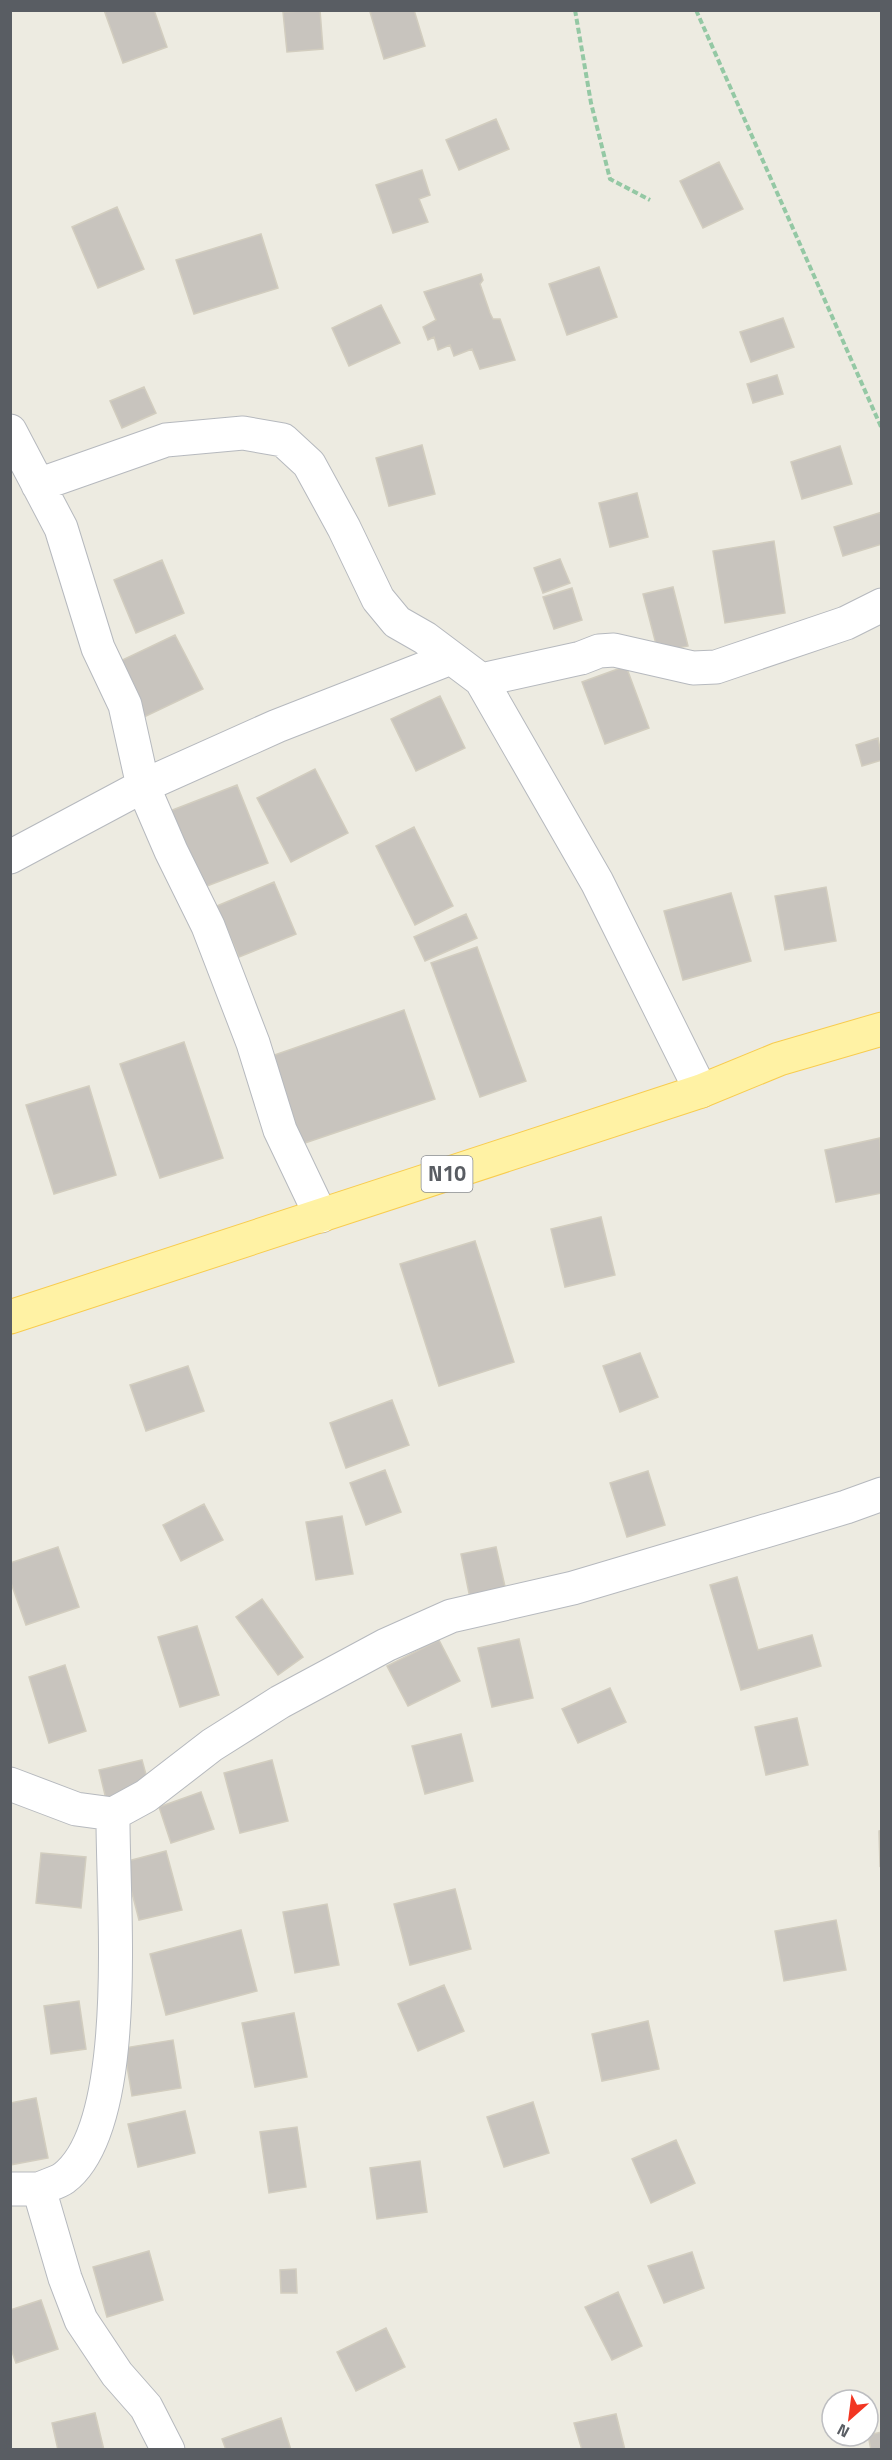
<svg xmlns="http://www.w3.org/2000/svg" width="892" height="2460" font-family="'Titillium Web',sans-serif">
  <rect width="100%" height="100%" fill="#edebe1"/>
  <path fill="#c8c4be" stroke="#d2cdbf" stroke-width="1.5" d="M104,10H154L167,47L123,63Z
    M320,10L323,49L287,52L283,12Z
    M376,10H414L425,46L384,59L370,12Z
    M496,119L509,149L459,170L446,140Z
    M719,162L743,209L703,228L680,181Z
    M422,170L430,195L419,199L428,222L393,233L376,185Z
    M117,207L144,269L98,288L72,227Z
    M261,234L278,288L194,314L176,260Z
    M599,267L617,317L567,335L549,284Z
    M481,274L483,280L480,284L490,313L493,319H500L515,360L480,369L472,349L454,356L450,345L438,350L434,337L428,340L423,327L436,320L424,292Z
    M381,305L400,343L349,366L332,328Z
    M783,318L794,347L751,362L740,332Z
    M777,375L783,394L753,403L747,384Z
    M144,387L156,413L122,428L110,401Z
    M422,445L435,494L389,506L376,458Z
    M840,446L852,484L802,499L791,462Z
    M637,493L648,537L610,547L599,503Z
    M882,512V544L843,556L834,527Z
    M774,541L785,613L725,623L713,551Z
    M560,559L570,583L543,593L534,568Z
    M162,560L184,613L136,633L114,580Z
    M673,587L688,646L658,652L643,594Z
    M572,588L582,620L554,629L543,597Z
    M175,635L203,689L144,717L116,663Z
    M626,666L649,728L605,744L582,682Z
    M440,696L465,748L416,771L391,719Z
    M878,738L882,760L862,766L856,745Z
    M315,769L348,833L291,862L257,798Z
    M237,785L268,863L199,889L170,811Z
    M414,827L453,906L415,925L376,846Z
    M274,882L296,934L239,957L217,906Z
    M826,887L836,941L785,950L775,896Z
    M731,893L751,961L683,980L664,911Z
    M466,914L477,938L425,961L414,937Z
    M477,947L526,1081L480,1097L431,963Z
    M404,1010L435,1099L296,1146L266,1058Z
    M184,1042L223,1158L160,1178L120,1064Z
    M89,1086L116,1175L54,1194L26,1105Z
    M880,1138L882,1193L836,1202L825,1150Z
    M601,1217L615,1275L565,1287L551,1229Z
    M475,1241L514,1362L439,1386L400,1264Z
    M640,1353L658,1397L620,1412L603,1366Z
    M188,1366L204,1411L146,1431L130,1385Z
    M392,1400L409,1445L346,1468L330,1423Z
    M385,1470L401,1512L366,1525L350,1483Z
    M648,1471L665,1525L627,1537L610,1483Z
    M204,1504L223,1540L181,1561L163,1525Z
    M342,1516L353,1574L316,1580L306,1522Z
    M58,1547L79,1607L26,1625L10,1580V1563Z
    M496,1547L506,1591L470,1598L461,1554Z
    M737,1577L758,1650L812,1635L821,1666L741,1690L710,1585Z
    M262,1599L303,1657L278,1675L236,1617Z
    M197,1626L219,1695L180,1707L158,1637Z
    M519,1639L533,1698L492,1707L478,1648Z
    M439,1640L460,1681L408,1706L387,1666Z
    M65,1665L86,1731L49,1743L29,1677Z
    M610,1688L626,1722L578,1743L562,1709Z
    M797,1718L808,1765L766,1775L755,1727Z
    M461,1734L473,1781L425,1794L412,1746Z
    M142,1760L150,1789L106,1799L99,1770Z
    M272,1760L288,1821L240,1833L224,1773Z
    M201,1792L214,1829L171,1843L159,1807Z
    M882,1830V1865L880,1866L879,1831Z
    M166,1851L182,1910L139,1920L124,1862Z
    M41,1853L86,1857L81,1908L36,1903Z
    M455,1889L471,1949L410,1965L394,1904Z
    M327,1904L339,1965L295,1973L283,1912Z
    M836,1920L846,1970L784,1981L775,1931Z
    M241,1930L257,1991L166,2015L150,1954Z
    M444,1985L464,2031L418,2051L398,2004Z
    M79,2001L86,2049L51,2054L44,2006Z
    M294,2013L307,2077L255,2087L242,2023Z
    M648,2021L659,2069L602,2081L592,2034Z
    M173,2040L181,2088L132,2096L124,2048Z
    M36,2098L48,2158L10,2165V2103Z
    M533,2102L549,2153L504,2167L487,2117Z
    M185,2111L195,2153L138,2167L128,2124Z
    M297,2127L306,2187L269,2193L260,2132Z
    M676,2140L695,2183L651,2203L632,2159Z
    M420,2161L427,2212L377,2219L370,2168Z
    M149,2251L163,2300L107,2317L93,2267Z
    M692,2252L704,2288L664,2303L648,2266Z
    M296,2269L297,2293H281L280,2270Z
    M618,2292L642,2346L612,2360L585,2307Z
    M41,2300L58,2349L16,2363L10,2346V2310Z
    M386,2328L405,2367L356,2391L337,2352Z
    M95,2413L104,2450H58L52,2423Z
    M616,2414L625,2450H582L574,2423Z
    M281,2418L291,2450H226L222,2439Z
    M882,2432V2450H871L868,2435Z"/>
  <g fill="none" stroke-linecap="round" stroke-linejoin="round">
    <defs>
      <path id="minor" d="M10,431L61,528L98,648L125,705L143,786L171,851L208,926L253,1043L280,1130L321,1216
        M38,485L166,440L243,433L283,440L309,464L344,528L378,599L397,622L425,638L481,680L597,882L701,1091
        M481,680L581,658L599,651L614,650L693,668L716,667L846,623L882,605
        M10,857L143,786L277,726L451,658
        M10,1784L76,1809L113,1814L146,1796L212,1745L280,1702L386,1645L451,1616L573,1588L846,1507L882,1494
        M113,1814C112,1897 134,2124 64,2178C57,2183 47,2185 39,2189L65,2278L81,2320L117,2374L146,2407L168,2450
        M10,2189H39"/>
      <path id="primary" d="M10,1317L701,1091L779,1059L882,1029"/>
    </defs>
    <use href="#minor" stroke="#b6b9be" stroke-width="35"/>
    <use href="#primary" stroke="#f8cc4f" stroke-width="35"/>
    <path stroke="#94c8a4" stroke-width="4" stroke-dasharray="6 3" stroke-linecap="butt" d="M575,10L591,103L610,179L650,200
      M696,10L882,429"/>
    <use href="#minor" stroke="#fff" stroke-width="33"/>
    <use href="#primary" stroke="#fff2a4" stroke-width="33"/>
  </g>
  <g text-anchor="middle" stroke-width="4.5" stroke-linejoin="round" paint-order="stroke">
    <rect fill="#fff" stroke="#8b8e92" stroke-width="1.5" x="421.5" y="1156" width="51" height="36" rx="4.5"/>
    <g font-size="21" font-weight="bold" fill="#595d63">
      <text x="447" y="1181">N10</text>
    </g>
  </g>
  <rect width="892" height="2460" fill="none" stroke="#595d63" stroke-width="24"/>
  <g transform="translate(850 2418) rotate(208)"><circle r="28" fill="#ffffff" stroke="#bdbec1" stroke-width="1.5"/>
  <path d="M0-4.5L10 22L0 15L-10 22Z" fill="#f23622"/>
  <text y="-9" font-size="16" font-weight="bold" text-anchor="middle" fill="#595d63">N</text>
  </g>
</svg>
